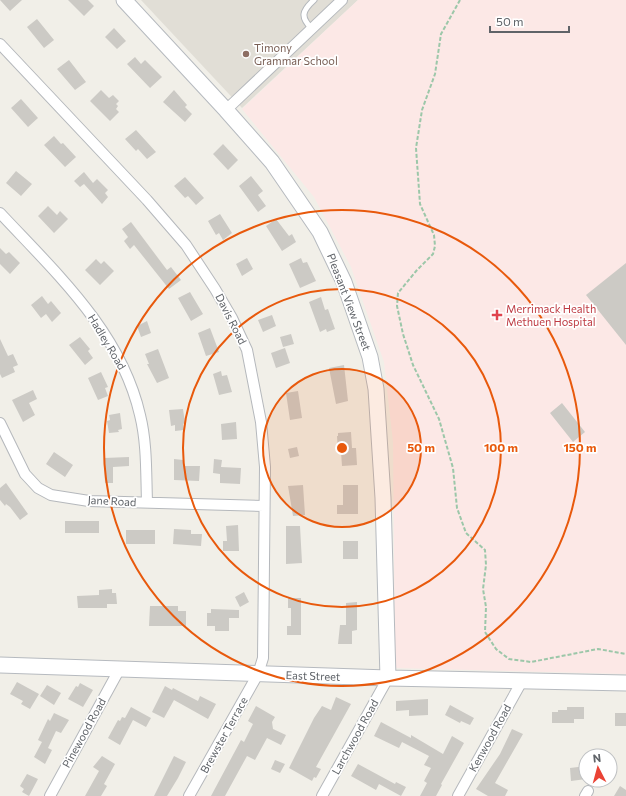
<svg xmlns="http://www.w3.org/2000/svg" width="626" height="796" font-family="Commissioner,sans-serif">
  <rect width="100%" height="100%" fill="#f1efe8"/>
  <path fill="#e1ded6" d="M141,0H358L242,108Z"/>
  <path fill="#fce8e6" d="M358,0H626V674L395,668L393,442L384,362L351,267L314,197L242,109Z"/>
  <path fill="#cccac5" d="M0,0H22L10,11Z
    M68,0H88L94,6L84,16Z
    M37,19L54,40L44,48L27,27Z
    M114,28L126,41L117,49L105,37Z
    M135,57L141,64L145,60L162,77L150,88L127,64Z
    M69,60L86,82L75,90L57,69Z
    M101,90L109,98L113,95L119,101L116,104L118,106L116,109L119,112L110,121L90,101Z
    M174,90L187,105L185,107L192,114L185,122L163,102Z
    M21,99L38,118L28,127L11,108Z
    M136,130L156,152L147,159L138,149L136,151L125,139Z
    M54,136L61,144L63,143L76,157L65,167L44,145Z
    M223,144L238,160L228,170L213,154Z
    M16,171L32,184L21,196L6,183Z
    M84,172L93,183L97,179L108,190L105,193L108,197L102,204L84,184L80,187L74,181Z
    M251,176L263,191L258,195L266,206L258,212L239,186Z
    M185,177L204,198L196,205L188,196L185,198L174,186Z
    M48,206L57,215L60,211L68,219L54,233L38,216Z
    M220,214L232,233L223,240L219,233L216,235L208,221Z
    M276,219L289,236L292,234L296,242L282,251L266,226Z
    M131,222L167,270L171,267L181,280L169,289L134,245L130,249L124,241L128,237L122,229Z
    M0,248L6,254L9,252L20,263L10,274L0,264Z
    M247,258L253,269L242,276L236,264Z
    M301,258L303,263L307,262L316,281L300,288L289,264Z
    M96,259L101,264L104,261L114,271L100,285L85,270Z
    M626,263V345L586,295Z
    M190,292L203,314L191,321L178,298Z
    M42,296L48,304L51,301L61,313L52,322L46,314L41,318L31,305Z
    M321,297L325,310L328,309L335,329L327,332L326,329L320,332L309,302Z
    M272,315L276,326L263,332L258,320Z
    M147,321L151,333L141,337L137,326Z
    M210,328L219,352L206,356L198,333Z
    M291,334L294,344L283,347L280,337Z
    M80,337L90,349L88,351L93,358L85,365L69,345Z
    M0,339L8,356L13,354L18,365L13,367L15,372L2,378L0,374Z
    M285,348L290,363L276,368L271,353Z
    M158,349L169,378L157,383L147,364H149L145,354Z
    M344,365L348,401L336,404L329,368Z
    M221,371L222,376L227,375L232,392L219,395L213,374Z
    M101,372L108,387L105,388L108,396L98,400L88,378Z
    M33,390L37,399L29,403L35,415L23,422L12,400Z
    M298,391L302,418L290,420L286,393Z
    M562,403L585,432L573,442L550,413Z
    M183,409L185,423L183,424L184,430L175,431V425L171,426L169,410Z
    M120,413L122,429L118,430L119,432L109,433L107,421L110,420L109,415Z
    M236,422L237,439L222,440L221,424Z
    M351,432L352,448H356L357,465L342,466L341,452H338L337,436H338V433Z
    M297,447L299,456L290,458L288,449Z
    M54,452L73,465L65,477L46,464Z
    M129,457V466L113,467V483H105L104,458Z
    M174,459L183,460V466H200L199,481L174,480Z
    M214,459L222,460L221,467L241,468L240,484L220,483V474L213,473Z
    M6,483L28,514L20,520L10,507L6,504L5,506L0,500V488Z
    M303,485L305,515L293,516L288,486Z
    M343,485H358V514H337V505H343Z
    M65,521H99V533H65Z
    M238,525L239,551H223V541H227L226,526Z
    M286,526H300L302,563L286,564Z
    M174,529L191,530V534H202L201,546L173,544Z
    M126,530H155V544H126Z
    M343,541H358V559H343Z
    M112,589V593H116L117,604H107V608H78L77,596L99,595V590Z
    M244,592L249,602L240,607L235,597Z
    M288,598H301V635H287V626H291V608H288Z
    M357,602V630L352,631V644H338L340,625H346V603Z
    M150,606H178V611H186V626H149Z
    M211,609L239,610V618H229V631H215V626H207V613H211Z
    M17,682L39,694L30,709L21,704L23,701L10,694Z
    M80,683L93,690L83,707L68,699L76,686L78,687Z
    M47,685L61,693L54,705L40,696Z
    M165,686L172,690L173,688L198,701L200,696L216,704L208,719L174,700L164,718L152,712Z
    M336,697L351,704L316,767L321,769L316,778L314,777L312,781L289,768L314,718L322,706L331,710Z
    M428,699V715L409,716V710L396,711V701Z
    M450,705L474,718L470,725L461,721L460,723L445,715Z
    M256,706L275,717L272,722L273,729L286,735L281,745L267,738L255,760L247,756L225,796H211L241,740L244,742L253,724L248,721Z
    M131,707L151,718L146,727L133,720L120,745L108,738L118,720L120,721L122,717L125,718Z
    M567,707H584V719H574V723H552V712H558V710H567Z
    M54,713L69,720L61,733L56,731L48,748L52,750L45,764L34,757L42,742L38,740L48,719L50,721Z
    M615,713H626V726H615Z
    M381,722L411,738V735L443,754L452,736L464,743L441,784L442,785L436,796H420L427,783L424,781L431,768L424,765L429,756L402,742L399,748L374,736Z
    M512,729L523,734L495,783L508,790L505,796H488L476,789L500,754Z
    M102,756L115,764L104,784L107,786L101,796H85L99,771L93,767Z
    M174,756L186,762L178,778L167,796H154Z
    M275,760L285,764L280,773L271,769Z
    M358,764L395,784L396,782L406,787L401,796L379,784L376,790L351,776Z
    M586,766V779L571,781L570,768Z
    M27,774L38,779L29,796L22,792L24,789L20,786Z
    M620,786L626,790V796H614Z"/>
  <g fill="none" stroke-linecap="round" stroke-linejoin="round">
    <defs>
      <path id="lane" d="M312,29C300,17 302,11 314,0"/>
      <path id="street" d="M0,44L147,200L186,245L215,289L232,318L247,350L261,422L265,467L263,658L258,674L189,796
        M226,110L342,0
        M0,213C56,273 121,332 140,415C147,443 146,473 147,502
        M0,423L25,474L38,488L51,495L89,501L264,506
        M50,796L119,670
        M322,796L388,678
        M458,796L522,681
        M585,796L588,791"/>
      <path id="secondary" d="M124,0L226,110L272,162L320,232L344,282L370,357L376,389L383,498L388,678
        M0,665L388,678L626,683"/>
    </defs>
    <use href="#lane" stroke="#b5b8bc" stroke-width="7"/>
    <use href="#street" stroke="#b5b8bc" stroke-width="12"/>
    <use href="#secondary" stroke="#b6babf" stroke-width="17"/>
    <path stroke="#9cc7a9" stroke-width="2" stroke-dasharray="4 2" stroke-linecap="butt" d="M460,0L441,34L435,74L422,110L416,148L420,204L434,235L435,246L433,254L417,270L398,293L397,306L403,334L413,365L439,419L453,468L457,508L466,533L485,550L486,565L483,589L486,607L485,632L496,649L509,659L531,662L598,649L626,654"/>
    <use href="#lane" stroke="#fff" stroke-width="5"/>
    <use href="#street" stroke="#fff" stroke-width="10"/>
    <use href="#secondary" stroke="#fff" stroke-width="15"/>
  </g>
  <circle cx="342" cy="448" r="79" fill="#e8590c" fill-opacity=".12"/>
  <g fill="none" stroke="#e8590c" stroke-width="2">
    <circle cx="342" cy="448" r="79"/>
    <circle cx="342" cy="448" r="159"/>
    <circle cx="342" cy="448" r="238"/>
  </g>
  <circle fill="#8d6e63" stroke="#fff" stroke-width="1.5" cx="246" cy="54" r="4"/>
  <path fill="#e0444e" stroke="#fff" stroke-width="1.5" d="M495 309h4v4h4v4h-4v4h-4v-4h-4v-4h4z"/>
  <g text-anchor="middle" stroke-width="3.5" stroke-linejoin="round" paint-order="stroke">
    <g font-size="11" fill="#785e54" stroke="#fff" text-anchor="start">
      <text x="254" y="52">Timony<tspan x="254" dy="13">Grammar School</tspan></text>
    </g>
    <g font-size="11" fill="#5f6368" stroke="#fff">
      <text transform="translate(349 302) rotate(69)" y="4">Pleasant View Street</text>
      <text transform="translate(231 319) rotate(63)" y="4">Davis Road</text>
      <text transform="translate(107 342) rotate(59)" y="4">Hadley Road</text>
      <text transform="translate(112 501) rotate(3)" y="4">Jane Road</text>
      <text transform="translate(313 676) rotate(2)" y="4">East Street</text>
      <text transform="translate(84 733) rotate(-61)" y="4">Pinewood Road</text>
      <text transform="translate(224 735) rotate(-61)" y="4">Brewster Terrace</text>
      <text transform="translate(355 737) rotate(-61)" y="4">Larchwood Road</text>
      <text transform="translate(490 738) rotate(-61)" y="4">Kenwood Road</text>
    </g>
    <g font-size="11" fill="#be3a42" stroke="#fff" text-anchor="start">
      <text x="506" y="313">Merrimack Health<tspan x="506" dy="13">Methuen Hospital</tspan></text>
    </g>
  </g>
  <circle cx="342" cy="448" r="6" fill="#e8590c" stroke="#fff" stroke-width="2"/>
  <g font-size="12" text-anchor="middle" font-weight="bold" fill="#e8590c" stroke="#fff" stroke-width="3.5" stroke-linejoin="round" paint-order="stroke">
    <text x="421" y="452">50 m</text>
    <text x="501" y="452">100 m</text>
    <text x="580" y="452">150 m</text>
  </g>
  <g transform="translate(598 768) rotate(354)"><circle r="19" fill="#ffffff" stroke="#bfc1c3"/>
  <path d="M0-3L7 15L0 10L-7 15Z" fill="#ea4335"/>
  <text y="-6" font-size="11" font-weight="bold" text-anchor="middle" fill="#5f6368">N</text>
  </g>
  <path d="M490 26v6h79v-6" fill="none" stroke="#5f6368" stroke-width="2"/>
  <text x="496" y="26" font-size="12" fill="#5f6368" stroke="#ffffff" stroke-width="3" paint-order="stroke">50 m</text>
</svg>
